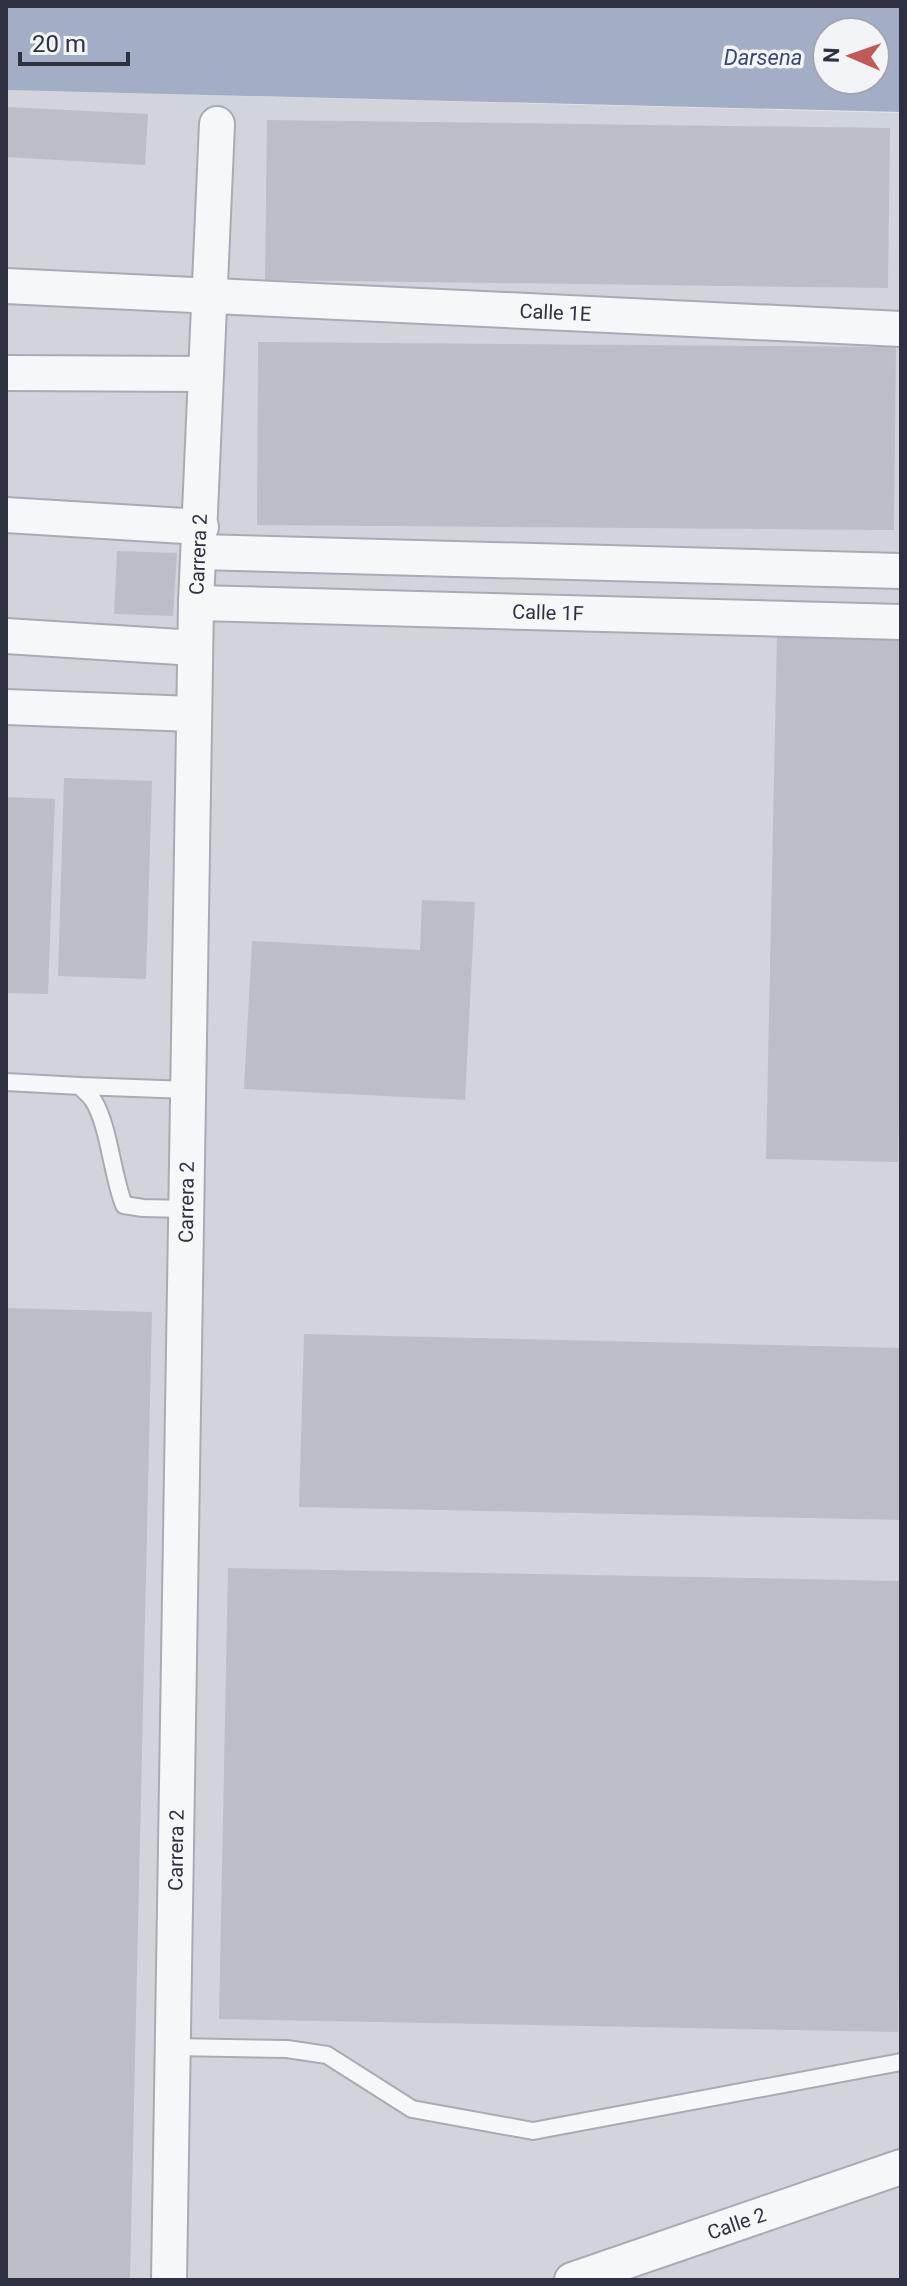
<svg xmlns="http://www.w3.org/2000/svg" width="907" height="2286" font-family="Roboto,sans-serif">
  <rect width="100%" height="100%" fill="#e4e5ea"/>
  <path fill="#d2d4dc" d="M6,90L901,113V2280H6Z"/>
  <path fill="#a3aec6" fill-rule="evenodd" d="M6,6H901V112L6,90ZM827,32H875V80H827Z"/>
  <path fill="#bbbec7" d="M6,107L148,114L145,165L6,157Z
    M267,120L890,128L888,288L265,280Z
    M258,342L896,347L894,530L257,525Z
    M117,551L177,553L173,616L114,614Z
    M777,635L901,638V1004L898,1162L766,1159Z
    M64,778L152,781L146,979L58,976Z
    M6,797L55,799L48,994L6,993Z
    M422,900L475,902L465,1100L244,1089L252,941L420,950Z
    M6,1308L152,1312L130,2280H6Z
    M304,1334L901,1348V1520L299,1507Z
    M228,1568L901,1581V1875L898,2032L219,2019Z"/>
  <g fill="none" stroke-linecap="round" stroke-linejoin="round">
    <defs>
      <path id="service" d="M6,1082L80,1086C84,1091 90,1095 93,1100C109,1125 112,1175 124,1205L143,1208L186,1209
        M80,1086L188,1090
        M173,2047L287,2049L327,2055L412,2109L533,2131L901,2062"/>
      <g id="minor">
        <path id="s1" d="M6,286L901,329"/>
        <path d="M6,373L205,374"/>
        <path d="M6,515L201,527"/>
        <path d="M199,552L901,571"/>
        <path id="s2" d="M196,603L901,622"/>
        <path d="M6,636L195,648"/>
        <path d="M6,707L194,714"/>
        <path id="s3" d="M169,2280L196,603L217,124"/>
        <path id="s4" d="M572,2280L901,2167"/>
      </g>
    </defs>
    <use href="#service" stroke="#a9abb4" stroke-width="20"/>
    <use href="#minor" stroke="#a9abb4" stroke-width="38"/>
    <use href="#service" stroke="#f6f7f9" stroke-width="16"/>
    <use href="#minor" stroke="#f6f7f9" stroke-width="34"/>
  </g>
  <g text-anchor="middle" stroke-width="7" stroke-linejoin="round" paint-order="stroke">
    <g font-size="20" fill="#2d3141" stroke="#f3f4f8">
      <text dy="7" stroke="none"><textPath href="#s1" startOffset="550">Calle 1E</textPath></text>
      <text dy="7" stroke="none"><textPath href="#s3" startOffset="1726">Carrera 2</textPath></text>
      <text dy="7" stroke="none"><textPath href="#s2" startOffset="352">Calle 1F</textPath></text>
      <text dy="7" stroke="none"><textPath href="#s3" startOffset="1078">Carrera 2</textPath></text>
      <text dy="7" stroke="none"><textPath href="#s3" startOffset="430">Carrera 2</textPath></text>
      <text dy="7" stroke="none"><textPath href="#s4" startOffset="174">Calle 2</textPath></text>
    </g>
    <g font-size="22" font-style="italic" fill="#3b4971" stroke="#f3f4f8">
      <text x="763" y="65">Darsena</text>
    </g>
  </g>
  <rect width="907" height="2286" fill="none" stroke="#2d3141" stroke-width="16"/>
  <g transform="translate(851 56) rotate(272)"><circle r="38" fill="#f3f4f8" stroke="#a4a6af" stroke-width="2"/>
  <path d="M0-6L14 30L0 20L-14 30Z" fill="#c15a57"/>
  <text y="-12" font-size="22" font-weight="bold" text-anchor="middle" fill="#2d3141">N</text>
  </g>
  <path d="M20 52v12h108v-12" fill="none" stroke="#2d3141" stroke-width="4"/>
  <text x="32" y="52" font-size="24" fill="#2d3141" stroke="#f3f4f8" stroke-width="6" paint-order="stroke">20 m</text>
</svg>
